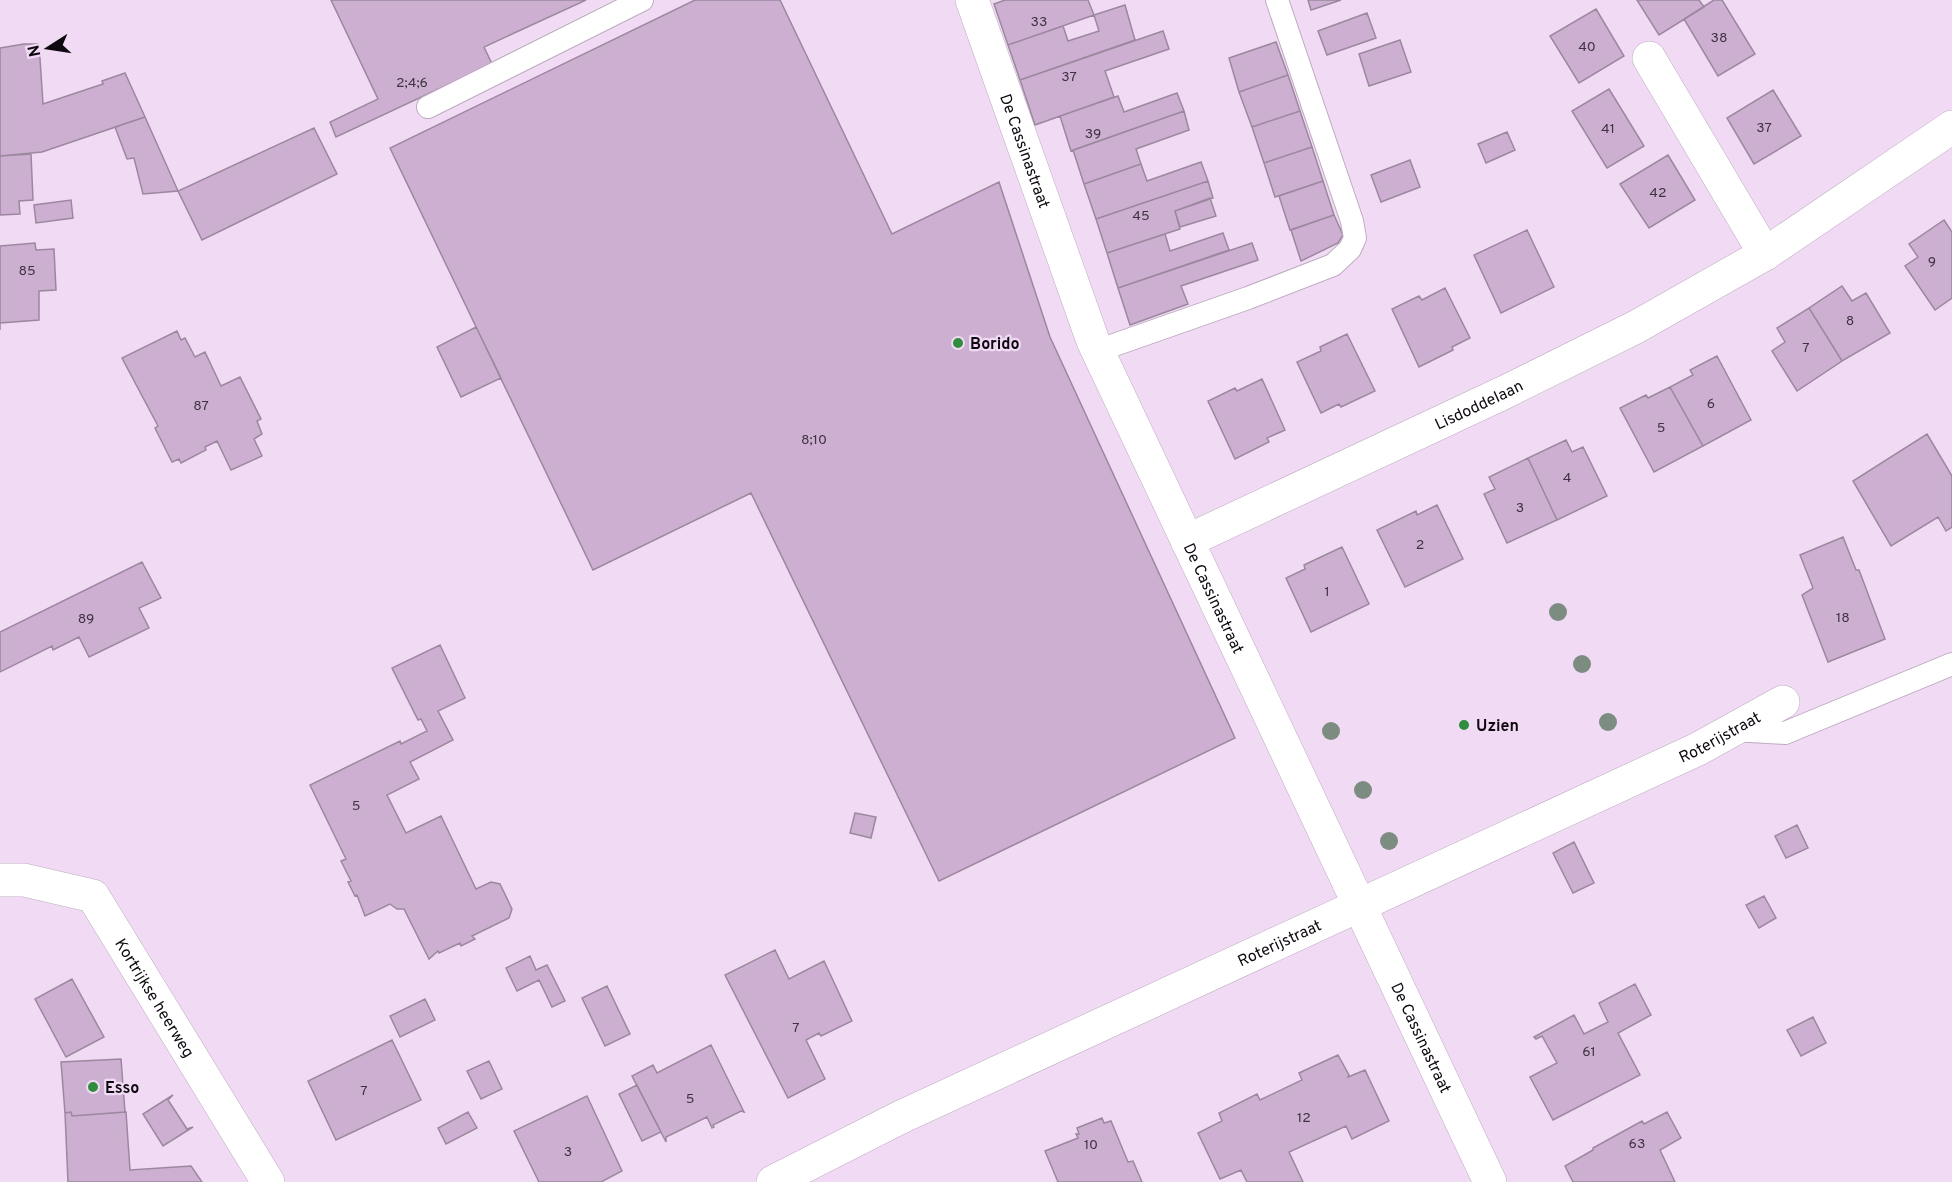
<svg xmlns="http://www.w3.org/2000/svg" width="1952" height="1182" font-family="Overpass,sans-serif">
  <rect width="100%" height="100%" fill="#f1dbf4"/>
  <path fill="#cdb0d1" stroke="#9b889e" stroke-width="1.5" d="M331,0H586L484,47L492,64L336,137L330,122L378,99Z
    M695,0H780L892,234L999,182L1050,337L1235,738L939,881L751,493L593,570L390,148Z
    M1005,0H1088L1094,15L1008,45L994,4Z
    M1308,0H1341L1311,10Z
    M1637,0H1699L1704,7L1659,35Z
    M1714,0H1722L1755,54L1718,76L1684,19Z
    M1125,5L1135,40L1020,80L1008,45L1063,26L1068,41L1099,31L1094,15Z
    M1596,9L1624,56L1579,83L1550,36Z
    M1367,13L1376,38L1327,55L1318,31Z
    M1163,31L1169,49L1105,71L1114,97L1035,125L1020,80Z
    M1400,40L1411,72L1369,86L1359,54Z
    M1276,42L1288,75L1239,92L1229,58Z
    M24,44H39L43,104L103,84L102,81L125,73L145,117L42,152L0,156V48Z
    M1288,75L1300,111L1252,127L1239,92Z
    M1609,89L1644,146L1607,168L1572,111Z
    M1773,90L1801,136L1754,164L1727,118Z
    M1177,93L1184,111L1071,151L1060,116L1118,96L1124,112Z
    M1184,111L1189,130L1136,149L1141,164L1084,184L1073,150Z
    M1300,111L1312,147L1264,163L1252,127Z
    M145,117L178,191L143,194L134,158L127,159L115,127Z
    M314,128L337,174L202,240L178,191Z
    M1507,132L1515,150L1486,163L1478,144Z
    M1312,147L1323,181L1275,197L1264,163Z
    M31,154L33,200L19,201L20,214L0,215V156Z
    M1668,155L1695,200L1649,228L1620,184Z
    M1410,160L1420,187L1381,202L1371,175Z
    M1201,162L1208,181L1096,219L1084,184L1141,164L1147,181Z
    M1208,181L1213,198L1175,211L1180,229L1107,253L1096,219Z
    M1323,181L1334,215L1290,230L1279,196Z
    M1210,198L1216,216L1180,227L1175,211Z
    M71,200L73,218L36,223L34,205Z
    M1334,215L1343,235L1338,243L1301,261L1291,230Z
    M1944,220L1952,232V298L1935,310L1905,266L1918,257L1909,244Z
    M1527,230L1554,287L1501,313L1474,255Z
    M1223,233L1229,250L1118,288L1107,253L1165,234L1170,251Z
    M35,243L36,250L54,249L56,290L39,291V320L0,323V330V246Z
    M1252,243L1258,260L1181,286L1188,304L1130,325L1118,288Z
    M1842,286L1852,301L1866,293L1890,333L1842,361L1809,308Z
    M1445,288L1470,338L1452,347L1453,350L1419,367L1392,309L1419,296L1422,300Z
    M1809,308L1842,361L1797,391L1772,351L1785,342L1777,328Z
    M476,327L501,378L461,397L437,347Z
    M177,331L181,340L185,338L195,357L205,352L221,386L240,377L261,419L257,421L262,434L254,439L262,456L231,470L217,441L205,447L206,450L181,463L179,459L172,462L155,428L158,426L122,358Z
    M1347,334L1375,391L1341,407L1339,404L1321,413L1297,362L1321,351L1320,347Z
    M1717,356L1751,420L1703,446L1670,387L1693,375L1690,370Z
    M1262,379L1285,430L1267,438L1269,442L1235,459L1208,401L1235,388L1237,391Z
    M1670,387L1703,446L1654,472L1620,408L1646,395L1648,398Z
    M1927,434L1952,476V527L1946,531L1938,517L1891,546L1853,481Z
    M1566,440L1572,452L1583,447L1607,496L1557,520L1528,458Z
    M1528,458L1557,520L1507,543L1484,494L1495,489L1489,477Z
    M1437,505L1463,559L1405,587L1377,530L1416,511L1417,515Z
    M1843,537L1856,570H1859L1885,639L1828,662L1802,595L1813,588L1800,555Z
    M1342,547L1369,604L1311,632L1286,578L1305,569L1304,565Z
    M142,562L161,598L139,608L149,628L89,657L79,637L53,650L52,646L0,672V632Z
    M440,645L465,698L438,711L453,740L410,762L419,779L387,795L406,833L441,816L476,889L491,882L500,884L512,909L509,918L472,936L475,939L461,946L460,943L439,953L438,951L429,959L404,909H397L390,904L365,916L357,895L355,896L348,882L351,881L341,861L346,859L310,785L400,741L401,744L427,731L421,719L418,720L392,668Z
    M855,813L876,817L871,838L850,833Z
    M1797,825L1808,848L1786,858L1775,836Z
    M1574,842L1594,883L1573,893L1553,853Z
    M1764,896L1776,918L1759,928L1746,905Z
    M775,950L789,979L824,961L852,1021L821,1036L819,1033L806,1040L825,1079L788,1098L725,975Z
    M530,956L536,970L547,965L565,1001L552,1007L539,980L517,991L506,968Z
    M72,979L104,1037L66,1057L35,999Z
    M1635,984L1651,1015L1618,1033L1640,1075L1553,1120L1530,1077L1557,1063L1542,1036L1536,1039L1534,1037L1574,1015L1584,1034L1608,1022L1599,1003Z
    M607,986L630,1034L605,1046L582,998Z
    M425,999L435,1020L400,1037L390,1016Z
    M1813,1017L1826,1043L1801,1056L1787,1030Z
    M392,1040L421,1100L336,1140L308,1081Z
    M711,1045L744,1112L741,1111L713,1125L714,1127L712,1128L707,1117L666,1137V1142L632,1076L653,1065L657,1073Z
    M1338,1055L1349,1075L1348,1077L1365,1070L1389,1121L1352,1139L1346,1126L1289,1152L1303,1182H1247L1241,1170L1220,1179L1198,1133L1222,1121L1219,1113L1257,1094L1260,1100L1302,1080L1299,1073Z
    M121,1059L125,1112L72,1116L71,1112L65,1113L61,1062Z
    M489,1061L502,1089L481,1099L467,1071Z
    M637,1085L661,1132L642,1141L619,1094Z
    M173,1095L168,1100L187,1129L193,1127L163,1146L143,1114Z
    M587,1096L622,1171L601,1182H539L514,1131Z
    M71,1112L72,1116L126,1112L130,1170L191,1166L202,1182H68L65,1113Z
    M468,1112L477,1128L446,1144L438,1128Z
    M1667,1112L1681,1138L1660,1150L1675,1182H1573L1565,1166L1593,1150V1148L1642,1121L1644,1124Z
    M1102,1118L1104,1123L1111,1121L1128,1162L1133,1161L1142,1182H1058L1045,1151L1078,1138L1076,1134H1079L1077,1128Z"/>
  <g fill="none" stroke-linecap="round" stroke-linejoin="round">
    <defs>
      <path id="service" d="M428,107L642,0
        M1097,351L1248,298L1333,265L1350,249L1355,238L1352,221L1277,0
        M1733,730L1785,733L1952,664"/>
      <g id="minor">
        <path id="s1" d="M972,0L1093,341L1490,1182"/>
        <path d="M1649,58L1765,254"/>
        <path id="s2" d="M1187,541L1503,393L1636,327L1765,254L1952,127"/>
        <path id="s3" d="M773,1182L901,1117L1698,749L1783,702"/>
      </g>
      <g id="tertiary">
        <path id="s4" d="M0,880H24L93,896L268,1182"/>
      </g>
    </defs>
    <use href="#service" stroke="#beaac1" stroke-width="24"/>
    <use href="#minor" stroke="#beaac1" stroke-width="34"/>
    <use href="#tertiary" stroke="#beaac1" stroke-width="34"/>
    <use href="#service" stroke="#fff" stroke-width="22"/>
    <use href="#minor" stroke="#fff" stroke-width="33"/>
    <use href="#tertiary" stroke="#fff" stroke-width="33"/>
  </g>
  <g fill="#7c8c81">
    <circle cx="1558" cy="612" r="9"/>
    <circle cx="1582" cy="664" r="9"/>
    <circle cx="1608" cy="722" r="9"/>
    <circle cx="1331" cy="731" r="9"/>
    <circle cx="1363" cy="790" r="9"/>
    <circle cx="1389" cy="841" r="9"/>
  </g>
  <g fill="#308c3e" stroke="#f1dbf4" stroke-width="2">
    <circle cx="958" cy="343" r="6"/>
    <circle cx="1464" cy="725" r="6"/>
    <circle cx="93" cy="1087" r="6"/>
  </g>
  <g text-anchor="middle" stroke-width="4.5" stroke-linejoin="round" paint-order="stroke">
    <g font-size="14" fill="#3e3341">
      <text x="1039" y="26">33</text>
      <text x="1719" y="42">38</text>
      <text x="1587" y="51">40</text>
      <text x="1069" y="81">37</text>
      <text x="412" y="87">2;4;6</text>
      <text x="1764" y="132">37</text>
      <text x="1608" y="133">41</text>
      <text x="1093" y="138">39</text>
      <text x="1658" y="197">42</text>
      <text x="1141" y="220">45</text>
      <text x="1932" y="266">9</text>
      <text x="27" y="275">85</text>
      <text x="1850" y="325">8</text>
      <text x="1806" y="352">7</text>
      <text x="1711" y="408">6</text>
      <text x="201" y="410">87</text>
      <text x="1661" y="432">5</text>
      <text x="814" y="444">8;10</text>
      <text x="1567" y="482">4</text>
      <text x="1520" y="512">3</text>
      <text x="1420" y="549">2</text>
      <text x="1327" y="596">1</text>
      <text x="1843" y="622">18</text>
      <text x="86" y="623">89</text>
      <text x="356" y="810">5</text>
      <text x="796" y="1032">7</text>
      <text x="1589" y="1056">61</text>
      <text x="364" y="1095">7</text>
      <text x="690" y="1103">5</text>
      <text x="1304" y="1122">12</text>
      <text x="1637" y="1148">63</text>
      <text x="1091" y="1149">10</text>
      <text x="568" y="1156">3</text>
    </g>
    <g font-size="16" fill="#0f0911" stroke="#f1dbf4">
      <text dy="6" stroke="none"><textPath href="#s1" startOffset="160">De Cassinastraat</textPath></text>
      <text dy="6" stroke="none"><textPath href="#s2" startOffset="322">Lisdoddelaan</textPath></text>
      <text dy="6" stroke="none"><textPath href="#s1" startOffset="646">De Cassinastraat</textPath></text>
      <text dy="6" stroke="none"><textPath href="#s3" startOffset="1046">Roterijstraat</textPath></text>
      <text dy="6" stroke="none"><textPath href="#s3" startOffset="560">Roterijstraat</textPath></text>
      <text dy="6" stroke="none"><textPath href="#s4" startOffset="214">Kortrijkse heerweg</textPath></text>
      <text dy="6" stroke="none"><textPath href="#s1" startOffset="1132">De Cassinastraat</textPath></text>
    </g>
    <g font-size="16" font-weight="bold" fill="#0f0911" stroke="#f1dbf4" text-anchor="start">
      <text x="970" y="349">Borido</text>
      <text x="1476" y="731">Uzien</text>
      <text x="105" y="1093">Esso</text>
    </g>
  </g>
  <g transform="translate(48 48) rotate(258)" stroke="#f1dbf4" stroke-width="4.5" paint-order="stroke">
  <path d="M0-4.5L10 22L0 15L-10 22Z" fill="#0f0911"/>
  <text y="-9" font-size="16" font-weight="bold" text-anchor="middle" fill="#0f0911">N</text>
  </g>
</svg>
